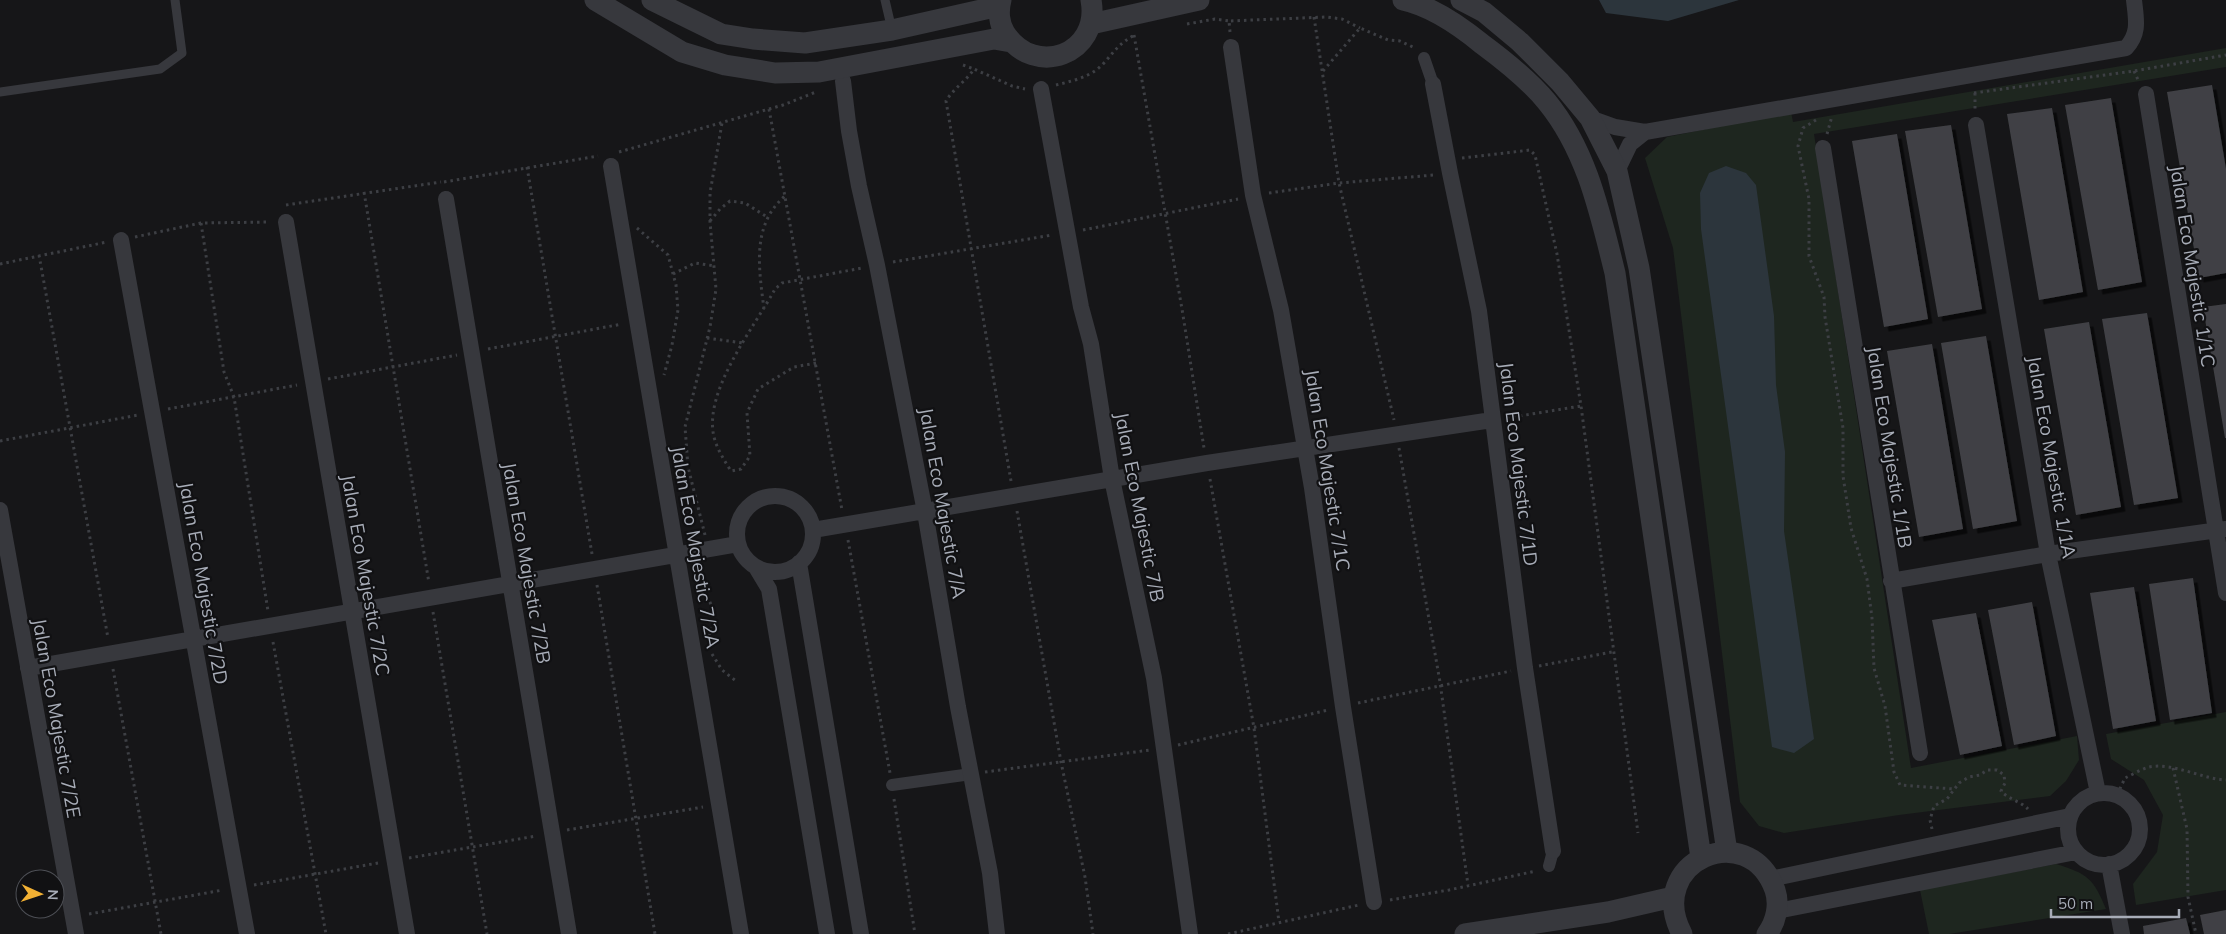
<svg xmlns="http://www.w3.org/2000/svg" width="2226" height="934" font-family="Mulish,sans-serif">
  <defs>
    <filter id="shadow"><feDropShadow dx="4.5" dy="4.5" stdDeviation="0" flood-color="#0009"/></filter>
  </defs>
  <rect width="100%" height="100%" fill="#161618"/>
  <path fill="#1e261f" d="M2226,48V67L1814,134L1911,768L2077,736L2079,760L2066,781L2050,796L1899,815L1784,833L1759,826L1740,802L1673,248L1645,158L1667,137L1791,112L1793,122Z
    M2226,712V890L2136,905L2133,884L2157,852L2163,815L2144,780L2111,759L2106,734Z
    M2056,864C2088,874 2093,878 2106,909L1949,934H1929L1920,890Z"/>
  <path fill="#2c353c" d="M1599,0H1739L1668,21L1606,13Z
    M1726,166L1746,173L1756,185L1774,316L1776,385L1785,452L1784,531L1814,739L1794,753L1772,747L1701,229L1700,193L1709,173Z"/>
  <path fill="#404145" filter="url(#shadow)" d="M2212,85L2226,169V273L2199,278L2167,92Z
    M2111,98L2142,282L2098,290L2065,105Z
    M2052,108L2083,292L2039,300L2007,114Z
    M1951,125L1982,309L1938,317L1905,131Z
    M1897,134L1928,319L1884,327L1852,141Z
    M2226,304V438H2225L2203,307Z
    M2147,313L2178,498L2134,505L2102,319Z
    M2089,322L2121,507L2076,515L2044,329Z
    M1986,336L2017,521L1973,529L1941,343Z
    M1932,344L1963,529L1919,537L1887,351Z
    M2193,578L2212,713L2170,720L2149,584Z
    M2134,587L2156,721L2113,729L2090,593Z
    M2032,602L2056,736L2014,745L1988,610Z
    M1976,613L2002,746L1960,755L1932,620Z
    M2226,910V934H2204L2200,915Z
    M2186,918L2190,934H2144L2143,926Z"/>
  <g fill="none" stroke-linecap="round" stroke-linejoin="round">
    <path stroke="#3d3f44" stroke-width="3" stroke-dasharray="2.5 4" stroke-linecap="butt" d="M1314,17L1339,183L1394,420
      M1187,24L1215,19L1229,21
      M1230,32L1229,21L1326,17L1342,19L1360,28
      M1134,35L1182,309L1204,448
      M963,65L974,69
      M1323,71L1360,28L1388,40L1400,41L1415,48
      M2134,71L2139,82
      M1056,85C1072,81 1091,77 1103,64C1113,53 1120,42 1135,35
      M1974,93L2134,71L2226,55
      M1975,93V110
      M769,109L842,510
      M1816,120L1803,128L1798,146L1809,199V256L1824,297L1825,317L1843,428V476L1851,528L1867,579L1872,618L1874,668L1885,706L1894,772L1900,785L1954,789
      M1827,134L1832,116
      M619,152L783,105L816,92
      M1462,158L1530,150L1535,155L1557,254L1581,406L1638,833
      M527,167L592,554
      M444,182L598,156
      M364,192L429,583
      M1269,193L1339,183L1434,175
      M286,205L441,182
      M710,221L720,209L730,201L745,203L767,217
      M201,223L224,372L234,397L268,611
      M637,228L668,255L676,285L678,310L672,345L664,375
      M1083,230L1238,199
      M135,237L201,223L270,222
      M39,255L108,638
      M893,262L1052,235
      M0,264L107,242
      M673,274L695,263L715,266
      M764,309C759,269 751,225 785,196
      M707,338L743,343
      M488,349L622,324
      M816,363L794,367L758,389L747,413L750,456L741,469L731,471C724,460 717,449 714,437C703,391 754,328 775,289L782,283L862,268
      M328,379L457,355
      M168,409L297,385
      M1507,418L1581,406
      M0,441L138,415
      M1399,448L1440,682L1468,885
      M1210,479L1254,728L1279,922
      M1011,481L946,101C953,89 966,81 974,69L1012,86L1025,89
      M1017,511L1061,762L1085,877L1093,934
      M705,535L688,467L685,427L710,327L716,289L710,222V193L722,123
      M848,540L890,773
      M697,572L712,607L709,638
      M597,585L655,934
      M433,612L487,934
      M273,642L326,934
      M712,654L722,670L736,681
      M1539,666L1612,652
      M113,669L161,934
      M1358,703L1511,671
      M1178,745L1328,710
      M2173,768L2187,829L2188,897L2196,934
      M985,772L1150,750
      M2117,795L2125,778C2132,775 2141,769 2149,767C2172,762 2202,779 2226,780
      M894,799L915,934
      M1932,829L1930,820L1934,806L1947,799L1959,783L1969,777L1980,775L1987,770H1997L2004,775L2005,783L2001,791C2008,799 2020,801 2028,809
      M567,830L703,807
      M409,858L536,836
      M254,885L378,863
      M1390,900L1449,890L1536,871
      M89,914L223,890
      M1228,934L1359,905"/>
    <path stroke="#37383d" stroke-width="9" d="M885,0L892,30
      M0,92L160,69L182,53L175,0"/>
    <path stroke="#37383d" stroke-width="12" d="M1424,58L1433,84
      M892,785L971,774
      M1549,866L1553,851"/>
    <path stroke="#37383d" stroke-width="16" d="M1231,47L1253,195L1281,310L1312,488L1343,707L1374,902
      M843,81L849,131L859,186L877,265L925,512L958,707L990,873L997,934
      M1433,84L1450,173L1479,311L1525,668L1553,851
      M1041,89L1081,307L1091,344L1112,479L1154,678L1190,934
      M2146,94L2226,593
      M1590,118L1615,127L1645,132L2126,48C2140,33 2136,19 2134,0
      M1976,125L2048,554L2098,793
      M1823,148L1920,753
      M611,166L741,934
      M1617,171L1630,144L1645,132
      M446,199L569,934
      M286,222L407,934
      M121,240L247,934
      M737 534a38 38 0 1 1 76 0a38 38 0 1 1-76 0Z
      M0,510L76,934
      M813,530L1207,463L1492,420
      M799,563L861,934
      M757,569L769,589L827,934
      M1891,581L2048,554L2226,529
      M28,668L738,544
      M2068 829a36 36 0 1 1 72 0a36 36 0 1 1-72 0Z
      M2109,864L2122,934
      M1770,879L2070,816
      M1777,911L2076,852"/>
    <path stroke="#37383d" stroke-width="21" d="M595,0L682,52L725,65L775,73L819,72L994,39L1011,42
      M652,0L721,34L753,39L805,43L892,30L999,6
      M1001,0C998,11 999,24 1005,33C1035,79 1101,54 1091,0
      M1403,0C1431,6 1460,26 1482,44C1505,61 1529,80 1547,102C1587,151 1600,213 1615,273L1701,858
      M1461,0L1484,12L1520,42L1560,82L1590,118L1617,171L1639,268L1727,852
      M1091,24L1199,0
      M1465,934L1608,912L1673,897
      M1682,934C1644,862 1748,816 1775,890C1780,905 1776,922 1767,934"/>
  </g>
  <g text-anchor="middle" stroke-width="4.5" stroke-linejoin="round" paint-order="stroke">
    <g font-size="19" fill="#a8adb8" stroke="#111113">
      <text transform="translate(2193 266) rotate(81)" y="7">Jalan Eco Majestic 1/1C</text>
      <text transform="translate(1890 447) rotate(81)" y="7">Jalan Eco Majestic 1/1B</text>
      <text transform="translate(2052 457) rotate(80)" y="7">Jalan Eco Majestic 1/1A</text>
      <text transform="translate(1519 464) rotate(83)" y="7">Jalan Eco Majestic 7/1D</text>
      <text transform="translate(1328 470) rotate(81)" y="7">Jalan Eco Majestic 7/1C</text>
      <text transform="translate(943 503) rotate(80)" y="7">Jalan Eco Majestic 7/A</text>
      <text transform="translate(1140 507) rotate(79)" y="7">Jalan Eco Majestic 7/B</text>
      <text transform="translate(696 547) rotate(80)" y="7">Jalan Eco Majestic 7/2A</text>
      <text transform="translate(527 563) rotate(80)" y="7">Jalan Eco Majestic 7/2B</text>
      <text transform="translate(366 575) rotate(80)" y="7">Jalan Eco Majestic 7/2C</text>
      <text transform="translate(204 583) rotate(80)" y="7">Jalan Eco Majestic 7/2D</text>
      <text transform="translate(57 718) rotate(80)" y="7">Jalan Eco Majestic 7/2E</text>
    </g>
  </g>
  <g transform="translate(40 894) rotate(93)"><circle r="24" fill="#111113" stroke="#4d4f55"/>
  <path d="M0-4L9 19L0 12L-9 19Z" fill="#f2b134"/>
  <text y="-8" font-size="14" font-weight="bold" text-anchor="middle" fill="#a8adb8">N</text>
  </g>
  <path d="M2051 909v8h128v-8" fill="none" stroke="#a8adb8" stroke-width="2.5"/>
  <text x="2058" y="909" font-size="15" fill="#a8adb8" stroke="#111113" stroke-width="4" paint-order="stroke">50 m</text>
</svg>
